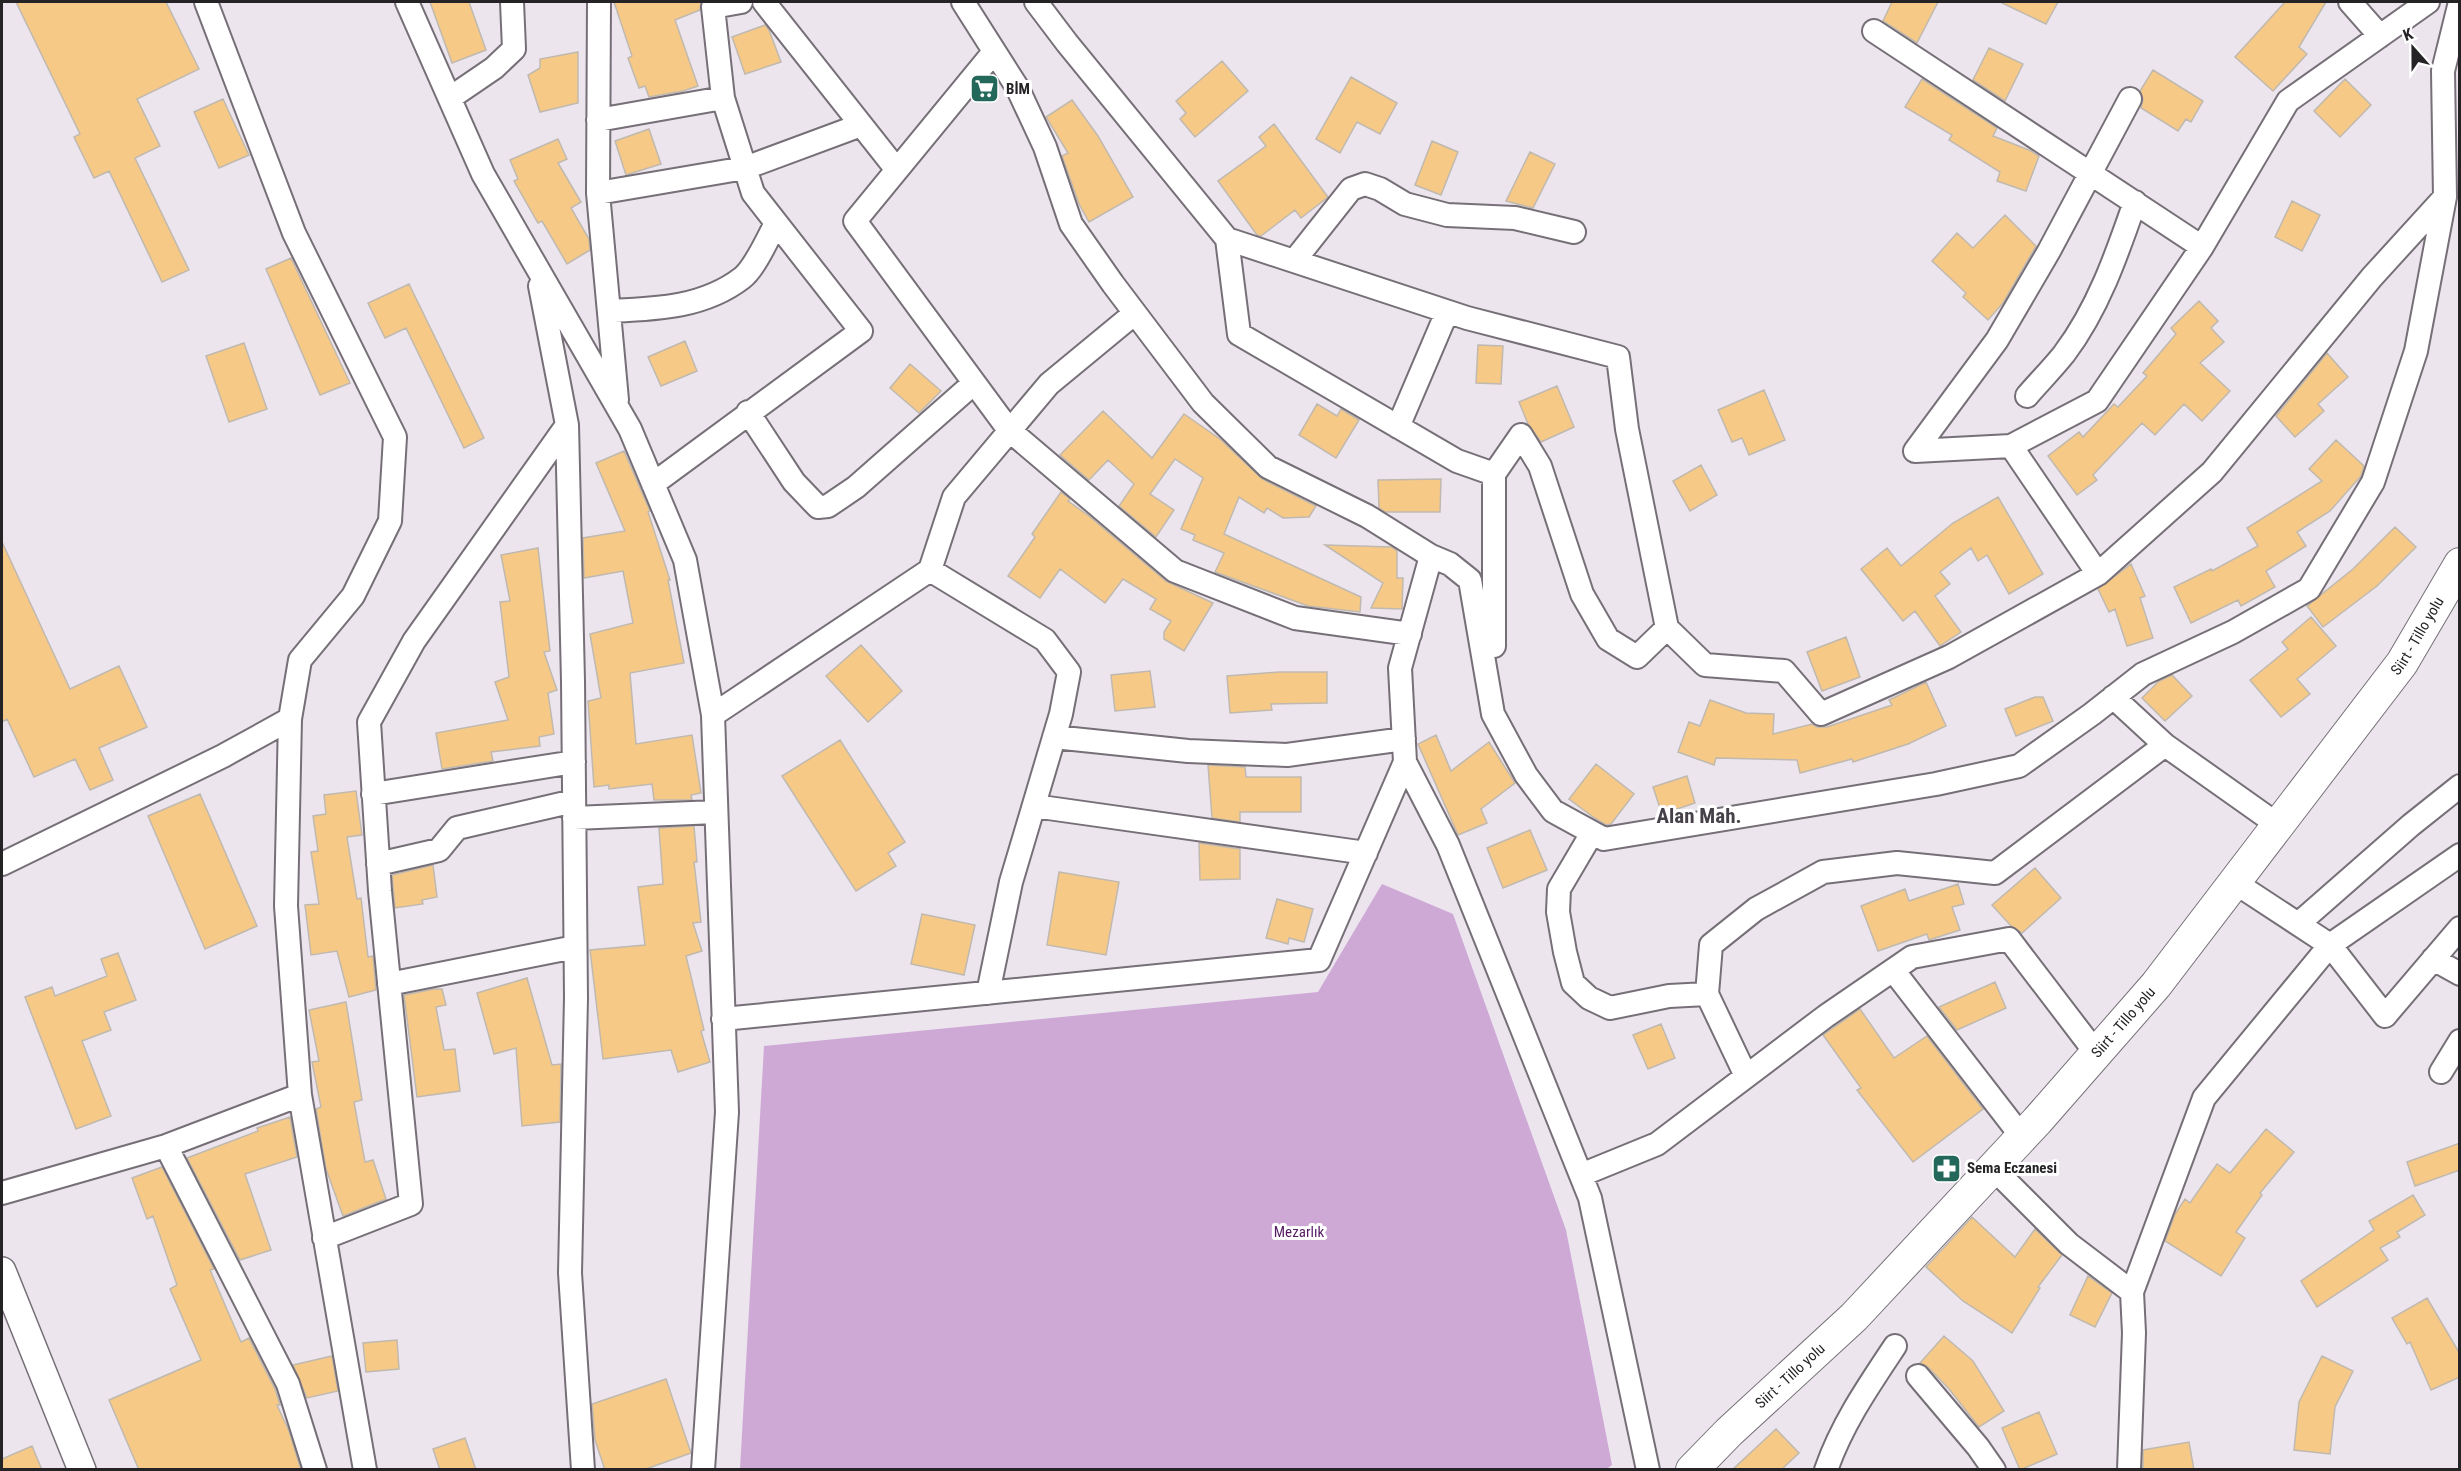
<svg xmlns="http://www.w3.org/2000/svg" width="2461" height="1471" font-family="'Roboto Condensed',sans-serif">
  <rect width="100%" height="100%" fill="#ece5ee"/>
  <path fill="#cea9d6" d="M1382,884L1453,914L1566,1230L1612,1465L1605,1470L740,1469L764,1046L1318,992Z"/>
  <path fill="#f6c986" stroke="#c0b9b0" stroke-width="1.5" d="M16,2H166L199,69L137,99L160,146L135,158L189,270L162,282L109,171L94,178L74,137L80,134Z
    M430,2H469L486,50L452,63Z
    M614,2H701L700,10L675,20L698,86L683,91L649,97L645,86L639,88L628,58L632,56Z
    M1892,2H1938L1917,43L1883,21Z
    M2000,2H2058L2046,24Z
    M2285,2H2326L2299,47L2307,54L2273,91L2235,57Z
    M765,25L769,30L781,62L745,74L732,37Z
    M1989,48L2023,64L2005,101L1973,80Z
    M578,52V103L540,112L528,75L540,68V59Z
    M1222,61L1248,91L1195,137L1180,119L1186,113L1176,101Z
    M2153,70L2203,101L2191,122L2186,119L2178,131L2141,108L2143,99L2140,91Z
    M1351,77L1397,103L1380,134L1357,122L1340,153L1316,139Z
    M1922,79L1997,128L1993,136L2029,150L2039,156L2026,191L1997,181L2000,172L1949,140L1952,135L1905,107Z
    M2345,79L2371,105L2340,137L2314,111Z
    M223,99L249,155L219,168L194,112Z
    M1072,100L1098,136L1133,197L1089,222L1079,204L1062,156L1068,153L1046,117Z
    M1274,124L1328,197L1301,218L1295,210L1261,236L1257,235L1218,181L1266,146L1259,137Z
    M649,129L661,164L626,175L615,141Z
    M558,139L567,159L558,163L581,202L571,208L589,239L590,250L567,264L542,221L538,223L514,181L518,179L510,160Z
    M1432,141L1458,152L1441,195L1415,185Z
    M1530,152L1555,164L1533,208L1506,201Z
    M2292,201L2320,215L2302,251L2275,237Z
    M2005,215L2036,246L2003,303L1988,320L1963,297L1966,293L1932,261L1957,233L1973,248Z
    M291,258L350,383L320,395L266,269Z
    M409,284L484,438L464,448L406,328L385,338L368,303Z
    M2199,301L2218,321L2211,328L2224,342L2200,363L2230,391L2202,421L2184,404L2155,435L2142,423L2093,475L2097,480L2077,495L2048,456L2079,432L2083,437L2114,404L2118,407L2147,376L2143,373L2176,334L2171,328Z
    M685,341L697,371L661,386L648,357Z
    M244,343L267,409L229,422L206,356Z
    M1478,345L1503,346L1501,384L1476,383Z
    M2327,353L2348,377L2318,404L2324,411L2295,437L2276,416Z
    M910,364L941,391L919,413L890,388Z
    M1557,386L1574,427L1541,442L1528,424L1519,402Z
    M1764,390L1785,440L1749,455L1742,438L1732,442L1718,410Z
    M1317,404L1337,416L1341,409L1359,420L1336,458L1299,435Z
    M1103,411L1152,458L1184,414L1220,439L1262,479L1316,506L1309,517L1283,518L1267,508L1264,513L1239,497L1224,534L1361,597L1360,612L1308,606L1215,572L1224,553L1193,540L1195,535L1181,529L1203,478L1175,459L1150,494L1174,510L1156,537L1119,506L1134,484L1108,460L1089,480L1060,455Z
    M2336,440L2364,466L2361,476L2330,511L2297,532L2306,546L2266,571L2275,587L2241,606L2238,600L2191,623L2174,587L2211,569L2212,571L2258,546L2247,528L2322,481L2309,469Z
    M624,451L650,511L648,512L670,580H668L684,663L630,673L636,744L692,735L701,793L691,795L692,800H654L652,784L609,789V785L594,787L588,701L601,698L590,634L633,623L623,571L584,578L583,538L625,531L596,463Z
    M1701,465L1717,495L1690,511L1673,481Z
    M1441,479L1440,512H1385L1379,508L1378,480Z
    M1061,492L1070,499L1068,501L1089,516L1166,581L1213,603L1184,651L1164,639V632L1171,621L1150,609L1156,599L1123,579L1105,603L1060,569L1040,598L1008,576L1035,537L1032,534Z
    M1998,497L2043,574L2009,594L1987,555L1978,561L1971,548L1940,572L1950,584L1935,596L1961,632L1940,646L1915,611L1903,621L1861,569L1887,548L1901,566L1953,523Z
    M2395,527L2416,547L2377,586L2323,627L2307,606L2353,569Z
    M2,542L70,689L119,666L147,727L99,748L113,780L90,790L75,759L34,777L7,719L2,722Z
    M1325,545L1392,547L1397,551V578H1403L1402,609L1371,608L1383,583Z
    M538,548L550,651L544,652L557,690L548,693L554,734L539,737L540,746L491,752L493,761L442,769L436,733L508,720L495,682L509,677L500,602L510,601L501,555Z
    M2131,564L2145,596L2140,598L2153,638L2127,646L2115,609L2109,612L2098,589Z
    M2311,617L2336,646L2297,679L2310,694L2281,717L2250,680L2288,649L2282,642Z
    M1846,637L1860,677L1822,691L1807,652Z
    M861,645L902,691L868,722L826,676Z
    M1150,671L1155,707L1115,711L1111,675Z
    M1279,672H1327V703L1271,704L1272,710L1230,713L1227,676Z
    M2172,675L2192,696L2165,721L2142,698L2159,681Z
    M1926,682L1946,726L1908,744L1853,762L1852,759L1800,773L1797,760L1716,758L1714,765L1678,752L1689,722L1700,726L1710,700L1746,713L1774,714L1773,734L1812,724L1817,727H1827L1892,705L1889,700Z
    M2035,697H2043L2053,721L2016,736L2005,709Z
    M1436,735L1451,771L1489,742L1515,783L1481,809L1487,823L1458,835L1418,744Z
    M840,740L905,842L888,853L896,866L856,891L782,776Z
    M1596,764L1634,794L1611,824L1606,825L1593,817L1569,799Z
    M1208,765L1245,767L1246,777H1301V812H1240V822L1212,818Z
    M1687,776L1695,803L1662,814L1653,787Z
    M356,791L362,835L347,837L357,899L361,898L368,957L373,956L376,990L349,997L337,951L311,955L305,905L319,904L311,852L318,851L313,816L326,814L324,795Z
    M200,794L257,926L205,949L148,816Z
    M694,826L697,862H694L701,922L693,923L702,951L686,956L704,1030L701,1031L710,1062L678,1072L671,1050L603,1059L590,950L645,945L638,887L663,884L659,828Z
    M1530,830L1547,870L1503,888L1487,848Z
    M1199,843L1240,849V879L1200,880Z
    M433,865L437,897L422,900L423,904L395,908L392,875Z
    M2035,868L2061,898L2022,933L2011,926L1992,905Z
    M1059,872L1119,882L1106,955L1047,945Z
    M1958,884L1964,904L1952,907L1960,930L1929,940L1927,934L1878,951L1861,906L1905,889L1909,901Z
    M1277,899L1313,909L1304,942L1289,938L1288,944L1266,938Z
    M922,914L975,925L964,975L911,964Z
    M118,953L136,1000L104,1012L111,1030L82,1041L111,1116L76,1129L25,997L52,987L55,996L107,976L101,959Z
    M527,978L552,1065L561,1064L560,1122L522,1126L516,1048L494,1054L477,993Z
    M1995,982L2006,1008L1957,1030L1939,1007Z
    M434,989H442L446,1005L436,1007L444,1050L455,1049L460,1091L417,1097L404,995Z
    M346,1002L362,1100L354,1102L365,1162L373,1160L386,1199L343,1216L326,1169L316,1109L321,1107L312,1062L319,1061L309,1010Z
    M1860,1009L1894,1058L1927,1036L1983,1109L1913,1162L1857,1090L1861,1088L1823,1035Z
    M1661,1024L1675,1058L1648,1069L1633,1035Z
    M290,1117L297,1157L245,1174L271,1250L240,1260L187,1158L258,1131L257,1128Z
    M2266,1129L2294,1152L2260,1193L2262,1195L2236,1232L2245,1238L2221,1276L2165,1241L2175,1214L2185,1199L2190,1203L2217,1164L2230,1173Z
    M2460,1143V1170L2415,1186L2407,1162Z
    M162,1167L214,1269L210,1270L241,1342L249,1338L275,1389L280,1405H277L289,1431L301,1470H139L109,1400L201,1360L170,1289L177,1285L153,1216L147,1219L132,1178Z
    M2413,1195L2425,1215L2397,1232L2400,1237L2380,1248L2388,1260L2317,1307L2301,1281L2374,1230L2369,1221Z
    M1972,1217L2015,1257L2035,1229L2062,1255L2038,1287L2040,1288L2012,1333L1963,1301L1926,1267Z
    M2088,1276L2112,1293L2095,1327L2070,1315Z
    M2427,1298L2460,1354V1377L2431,1390L2410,1342L2407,1344L2392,1318Z
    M1944,1336L1973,1361L2004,1411L1979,1427L1949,1389L1928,1367L1920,1363Z
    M397,1340L399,1369L366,1372L363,1343Z
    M332,1356L338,1391L307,1398L293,1365Z
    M2322,1356L2353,1371L2335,1407L2330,1454L2294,1450L2299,1402Z
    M666,1379L691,1453L643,1470H605L595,1440L592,1404Z
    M2039,1412L2057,1454L2020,1470L2002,1428Z
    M1776,1429L1799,1453L1781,1470H1732Z
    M465,1438L476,1470H440L433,1449Z
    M2189,1442L2194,1470H2143V1450Z
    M32,1446L42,1470H2V1459Z"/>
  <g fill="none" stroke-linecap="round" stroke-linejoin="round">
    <defs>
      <path id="minor" d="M206,2L294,233L395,437L390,521L353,596L300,660L290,719L286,906L300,1095L365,1470
        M407,2L483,174L630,429L685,560L713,715L727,1112L703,1470
        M599,2L598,193L617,400
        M764,2L897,170
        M963,2L1017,87L1045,147L1071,224L1113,284L1203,403L1268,467L1367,516L1431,556L1450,564L1470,580L1493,714L1526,775L1553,811L1604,839L1936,784L2019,766L2092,714L2143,674L2233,632L2309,589L2373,482L2416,351L2445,197L2443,71L2460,2
        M1036,2L1067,43L1227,239L1239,334L1457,461L1494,474
        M2350,2L2380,36
        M1874,31L2202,247
        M993,53L855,221L1009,430L1175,571L1295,618L1410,634
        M450,98L494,68L514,49L512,2
        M2130,99L2049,251L1997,340L1915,451L2011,446L2097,401L2202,247L2288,101L2428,2
        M598,120L723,98
        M598,193L745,168L861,125
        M1227,239L1467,318L1618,357L1627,429L1667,628L1705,665L1784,671L1821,714L1949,657L2098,574L2212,472L2372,277L2445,197
        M1294,261L1351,189L1365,184L1380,189L1405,204L1447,215L1515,218L1574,232
        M540,286L567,425L573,681L576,998L570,1273L583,1470
        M609,311C655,309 703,308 742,278C755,268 768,238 776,223
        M2027,396C2039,382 2052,369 2064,354C2098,309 2117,254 2135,202
        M748,412L794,482L818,507L828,506L856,487L974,383
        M1398,427L1447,312
        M2011,446L2098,574
        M653,484L861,331L753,193L723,98L713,7L741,2
        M1431,556L1400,668L1405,762L1448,845L1590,1198L1648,1470
        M930,570L1045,640L1069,672L1061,714L1011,882L988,993
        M1494,646V474L1521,435L1540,466L1582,594L1608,639L1637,657L1667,628
        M713,715L930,570L954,497L1049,384L1135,313
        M1054,737L1188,751L1287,755L1404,739
        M2165,745L2278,825
        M373,794L574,762
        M1034,806L1366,853
        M574,818L716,812
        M1592,833L1559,889L1558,912L1565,952L1573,983L1589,998L1610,1008L1669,996L1707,994
        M2460,855L2330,945L2385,1016L2460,928
        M2,864L223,756L290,719
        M378,864L439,850L457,828L574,801
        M2298,924L2411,825L2460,786
        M2433,959L2460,974
        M1893,970L2022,1137
        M389,984L575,947
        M723,1019L1319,960L1405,762
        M2441,1072L2460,1041
        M1746,1076L1707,994L1711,945L1756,909L1823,872L1897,863L1995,873L2165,745L2113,697
        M166,1146L288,1384L315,1470
        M1993,1168L2069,1244L2132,1292
        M1581,1175L1657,1144L1826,1016L1912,957L2009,939L2096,1053
        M2,1193L166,1146L300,1095
        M324,1238L411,1204L380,891L369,722L414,641L567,425
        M1918,1376L1978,1447L1994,1470
        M1826,1470C1842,1424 1869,1385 1895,1346
        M2129,1470L2134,1333L2132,1292L2204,1098L2330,945L2234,882"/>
      <path id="tertiary" d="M2,1271L82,1470"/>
      <g id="secondary">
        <path id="s1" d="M1692,1470L1729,1432L1854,1317L2037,1121L2156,985L2402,663L2460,564"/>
      </g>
    </defs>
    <use href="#minor" stroke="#766f77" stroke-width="26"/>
    <use href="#tertiary" stroke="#766f77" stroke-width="30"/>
    <use href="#secondary" stroke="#766f77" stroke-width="34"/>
    <use href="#minor" stroke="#fff" stroke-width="22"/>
    <use href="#tertiary" stroke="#fff" stroke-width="27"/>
    <use href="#secondary" stroke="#fff" stroke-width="32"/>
  </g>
  <defs>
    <symbol id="supermarket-square" viewBox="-11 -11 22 22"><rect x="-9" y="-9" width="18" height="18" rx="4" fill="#23685a" stroke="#fff"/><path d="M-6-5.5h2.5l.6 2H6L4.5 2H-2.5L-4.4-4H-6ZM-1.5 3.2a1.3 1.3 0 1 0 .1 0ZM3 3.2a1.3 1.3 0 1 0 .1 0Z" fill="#fff"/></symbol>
    <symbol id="pharmacy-square" viewBox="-11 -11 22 22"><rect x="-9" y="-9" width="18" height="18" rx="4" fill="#23685a" stroke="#fff"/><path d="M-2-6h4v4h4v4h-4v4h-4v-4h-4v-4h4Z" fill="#fff"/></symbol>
  </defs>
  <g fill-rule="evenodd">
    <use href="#supermarket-square" x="968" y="72" width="33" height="33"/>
    <use href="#pharmacy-square" x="1930" y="1152" width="33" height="33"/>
  </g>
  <g text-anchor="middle" stroke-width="6" stroke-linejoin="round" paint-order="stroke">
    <g font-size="15" font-weight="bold" fill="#262326" stroke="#fff" text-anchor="start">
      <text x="1006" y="94">BİM</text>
      <text x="1967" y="1173">Sema Eczanesi</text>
    </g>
    <g font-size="15" fill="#262326" stroke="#fff">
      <text dy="5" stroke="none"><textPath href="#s1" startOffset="1108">Siirt - Tillo yolu</textPath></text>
      <text dy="5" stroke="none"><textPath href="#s1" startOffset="622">Siirt - Tillo yolu</textPath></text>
      <text dy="5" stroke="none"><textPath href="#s1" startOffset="136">Siirt - Tillo yolu</textPath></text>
    </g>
    <g font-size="15" fill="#551b62" stroke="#fff">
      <text x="1299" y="1237">Mezarlık</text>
    </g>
    <g font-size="21" font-weight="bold" fill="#464048" stroke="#fff">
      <text x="1699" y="823">Alan Mah.</text>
    </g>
  </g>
  <rect width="2461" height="1471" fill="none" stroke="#262326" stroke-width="6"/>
  <g transform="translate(2413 48) rotate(339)" stroke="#ffffff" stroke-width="4.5" paint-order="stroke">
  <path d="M0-4.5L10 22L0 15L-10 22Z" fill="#262326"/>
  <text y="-9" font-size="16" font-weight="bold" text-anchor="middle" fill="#262326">K</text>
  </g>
</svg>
